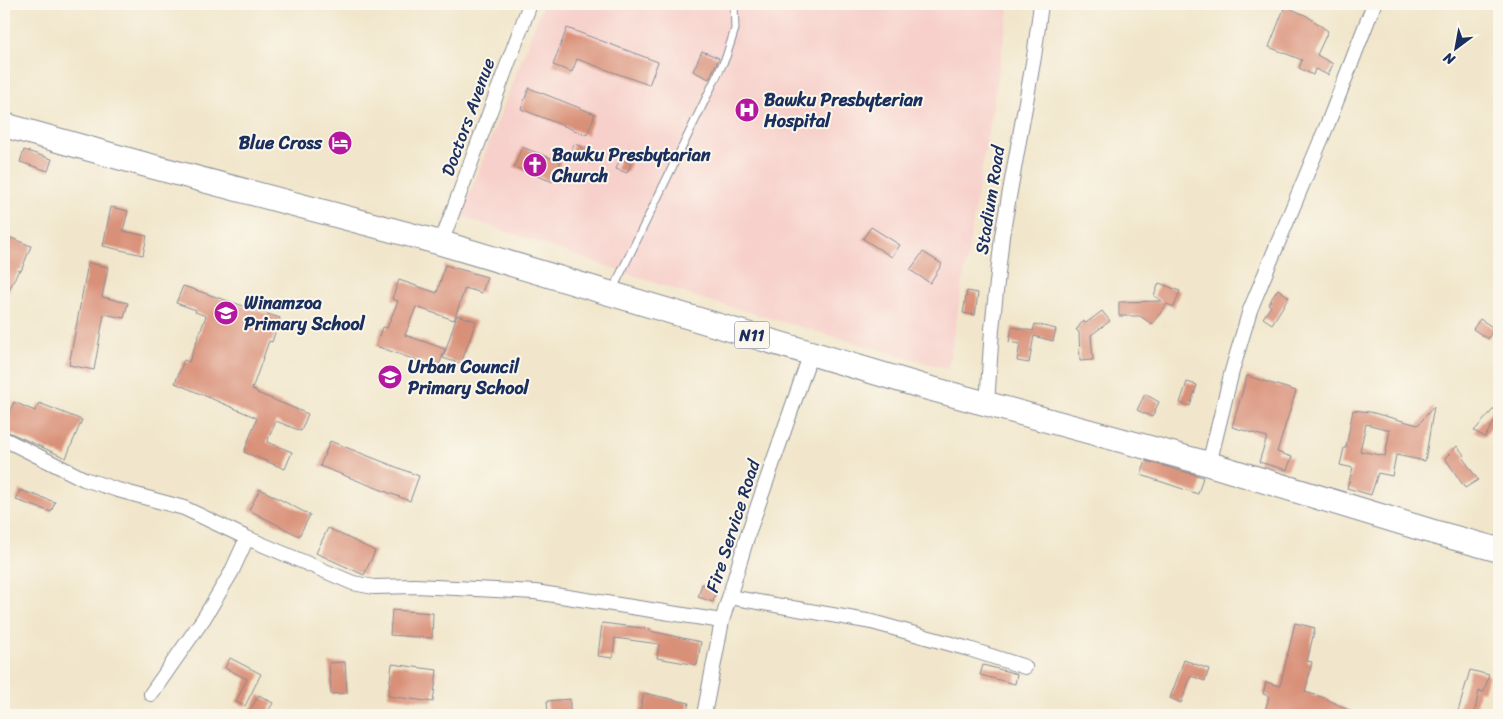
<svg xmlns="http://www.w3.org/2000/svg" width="1503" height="719" font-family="Sriracha,sans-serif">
  <rect width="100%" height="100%" fill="#fbf7ec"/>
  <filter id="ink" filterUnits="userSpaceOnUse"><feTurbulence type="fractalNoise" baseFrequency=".02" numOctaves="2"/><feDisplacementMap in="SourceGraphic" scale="10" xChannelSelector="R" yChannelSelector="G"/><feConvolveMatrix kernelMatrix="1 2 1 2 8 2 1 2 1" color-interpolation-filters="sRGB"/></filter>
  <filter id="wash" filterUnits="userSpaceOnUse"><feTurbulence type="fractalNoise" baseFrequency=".0096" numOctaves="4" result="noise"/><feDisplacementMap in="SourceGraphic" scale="20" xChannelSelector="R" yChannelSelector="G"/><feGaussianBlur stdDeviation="1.12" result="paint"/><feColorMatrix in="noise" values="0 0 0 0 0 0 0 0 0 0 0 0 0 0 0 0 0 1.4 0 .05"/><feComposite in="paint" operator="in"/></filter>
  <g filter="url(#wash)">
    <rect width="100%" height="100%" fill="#f1e6cb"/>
    <path fill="#f7d0cb" d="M543,4H1010L948,369L699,298L461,216Z"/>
    <g id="blocks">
      <path fill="#d99078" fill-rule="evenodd" d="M1285,6L1307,16L1328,31L1317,55L1333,64L1328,75L1315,69L1313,75L1299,68L1302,60L1269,47Z
        M567,28L658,62L649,85L577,59L572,72L553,65Z
        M702,51L719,58L709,79L693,71Z
        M529,88L595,114L587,135L521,109Z
        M574,144L592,150L588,162L570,156Z
        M522,147L561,162L553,182L514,167Z
        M24,150L52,159L48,171L20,162Z
        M620,159L631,163L627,173L616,169Z
        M111,207L128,211L123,231L147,236L143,255L103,246Z
        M871,227L900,245L892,257L863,239Z
        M4,235L31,246L21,271L19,270L4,300Z
        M923,252L942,264L930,283L910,270Z
        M88,263L108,267L102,297L128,303L124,318L104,314L94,370L69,365Z
        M445,265L487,277L482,293L465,288L454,320L416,307L405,335L445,349L438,368L376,346L382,327L387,328L398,301L392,299L399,280L437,293Z
        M1159,283L1180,291L1174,307L1167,304L1152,324L1140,316H1119V302L1162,301L1154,296Z
        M183,286L280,318L272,342L269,341L252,389L258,392L257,393L308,414L301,431L276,421L267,442L292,452L285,469L244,452L257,418L175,383L184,360L189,362L206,316L195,312L196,310L176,303Z
        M1278,289L1289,297L1272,324L1263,318L1271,306L1268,304Z
        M967,291L978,293L975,315L963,313Z
        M1102,311L1110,321L1091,335L1093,360L1080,361L1079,332L1076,330L1083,321L1086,323Z
        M457,315L476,321L461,364L443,358Z
        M1480,319L1494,328L1488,339L1473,329Z
        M1035,324L1056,329L1053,341L1034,336L1029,363L1017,361L1020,344L1009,342L1012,327L1033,331Z
        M1247,376L1296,391L1277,452L1292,457L1287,470L1259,462L1267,437L1232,427Z
        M1187,382L1197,385L1190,406L1180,403Z
        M1145,394L1159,402L1152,417L1137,410Z
        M14,402L35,411L39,403L82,420L66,458L4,430V418L6,419Z
        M1499,403V414L1485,437L1474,431Z
        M1434,406L1425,461L1396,455L1392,476L1378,473L1371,495L1347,488L1353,468L1340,465L1344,448H1346L1353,410L1370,412L1418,425ZM1366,424L1390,430L1385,456L1360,451Z
        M330,441L419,476L410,501L320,466Z
        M1457,446L1465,456L1463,458L1478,480L1465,488L1445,458Z
        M1146,461L1203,477L1198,494L1141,475Z
        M260,489L310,515L299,536L249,510Z
        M20,490L55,502L51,512L16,500Z
        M328,528L375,551L364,575L316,553Z
        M702,584L717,589L713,602L698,597Z
        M392,610L433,613L432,638L390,635Z
        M602,623L650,629V631L701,642L697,665L657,658L659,644L615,638L613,658L598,656Z
        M1295,623L1315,628L1307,661L1312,662L1305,692L1325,698L1358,715H1264L1269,696L1263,694L1266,682L1280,686Z
        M230,658L261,674L245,706L236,702L247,679L225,668Z
        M1184,660L1209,669L1205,681L1191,676L1181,703L1170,698Z
        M345,662L347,693L331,694L329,663Z
        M392,664L437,670L433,702L388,696Z
        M983,665L1017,674L1015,684L980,675Z
        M1470,670L1489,675L1484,692L1479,691L1474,715H1457Z
        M644,693L689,703L686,715H639Z
        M259,695L273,703L266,715H247Z
        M570,699V715H548L547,701Z"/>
    </g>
  </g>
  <g filter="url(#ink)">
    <use href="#blocks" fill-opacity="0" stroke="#868a94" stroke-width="1"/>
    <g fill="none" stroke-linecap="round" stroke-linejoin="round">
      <defs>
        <path id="service" d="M612,291L726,57L735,29L734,4"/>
        <path id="minor" d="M441,243L530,4
          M987,404L992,329L1002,236L1034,57L1041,4
          M4,439L84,479L118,490L184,508L247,538L353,583L374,587L415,586L535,592L722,621
          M1209,464L1232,371L1250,310L1328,123L1374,4
          M730,597L872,622L969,649L1025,667
          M151,694L204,618L231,573L247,538
          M704,715L722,621L748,534L811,353"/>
        <path id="trunk" d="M4,125L143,164L441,243L921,386L1209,464L1430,531L1499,550"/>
      </defs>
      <use href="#service" stroke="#868a94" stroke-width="9"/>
      <use href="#minor" stroke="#868a94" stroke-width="16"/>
      <use href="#trunk" stroke="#868a94" stroke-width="26"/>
      <use href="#service" stroke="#fff" stroke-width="7"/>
      <use href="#minor" stroke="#fff" stroke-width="14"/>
      <use href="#trunk" stroke="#fff" stroke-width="24"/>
    </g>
  </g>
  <defs>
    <symbol id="hospital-disc" viewBox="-11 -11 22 22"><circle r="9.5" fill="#b5179e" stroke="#fbf7ec"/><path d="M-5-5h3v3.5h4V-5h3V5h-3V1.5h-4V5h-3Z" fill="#fff"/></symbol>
    <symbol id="hotel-disc" viewBox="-11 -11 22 22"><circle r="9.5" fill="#b5179e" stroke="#fbf7ec"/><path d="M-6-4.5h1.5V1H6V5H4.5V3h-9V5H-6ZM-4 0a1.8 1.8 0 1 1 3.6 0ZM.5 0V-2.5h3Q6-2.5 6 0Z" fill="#fff"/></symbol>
    <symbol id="church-disc" viewBox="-11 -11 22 22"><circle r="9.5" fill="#b5179e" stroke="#fbf7ec"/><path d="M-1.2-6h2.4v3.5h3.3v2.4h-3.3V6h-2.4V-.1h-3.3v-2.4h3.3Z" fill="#fff"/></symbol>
    <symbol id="school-disc" viewBox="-11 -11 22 22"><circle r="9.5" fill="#b5179e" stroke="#fbf7ec"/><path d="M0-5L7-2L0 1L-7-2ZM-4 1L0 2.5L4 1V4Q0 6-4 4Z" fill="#fff"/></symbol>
  </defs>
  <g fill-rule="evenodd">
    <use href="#hospital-disc" x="733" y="96" width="28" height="28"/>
    <use href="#hotel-disc" x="326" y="129" width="28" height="28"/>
    <use href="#church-disc" x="521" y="151" width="28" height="28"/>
    <use href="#school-disc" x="212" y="299" width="28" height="28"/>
    <use href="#school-disc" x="376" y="363" width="28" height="28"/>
  </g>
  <g text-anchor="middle" stroke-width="4" stroke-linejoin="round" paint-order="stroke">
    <rect fill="#fbf7ec" stroke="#5e6b89" stroke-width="1" x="734.5" y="321.5" width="35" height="27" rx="4"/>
    <g font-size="16" font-weight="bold" fill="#1b2f5e">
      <text x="752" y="341">N11</text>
    </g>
    <g font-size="18" font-weight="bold" fill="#1b2f5e" stroke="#fbf7ec" text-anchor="start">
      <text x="764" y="106">Bawku Presbyterian<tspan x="764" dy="21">Hospital</tspan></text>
      <text x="322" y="149" text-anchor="end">Blue Cross</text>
      <text x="552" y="161">Bawku Presbytarian<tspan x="552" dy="21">Church</tspan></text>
      <text x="244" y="309">Winamzoa<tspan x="244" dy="21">Primary School</tspan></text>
      <text x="408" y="373">Urban Council<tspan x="408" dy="21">Primary School</tspan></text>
    </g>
    <g font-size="18" fill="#1b2f5e" stroke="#fbf7ec">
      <text transform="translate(468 117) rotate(-70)" y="6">Doctors Avenue</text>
      <text transform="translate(990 200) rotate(-81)" y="6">Stadium Road</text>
      <text transform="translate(733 526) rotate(-72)" y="6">Fire Service Road</text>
    </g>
  </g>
  <rect width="1503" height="719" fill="none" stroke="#fbf7ec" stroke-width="20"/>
  <g transform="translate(1456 48) rotate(212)" stroke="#fbf7ec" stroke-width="4" paint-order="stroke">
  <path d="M0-4L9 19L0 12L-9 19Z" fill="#1b2f5e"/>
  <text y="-8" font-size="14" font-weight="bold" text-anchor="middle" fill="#1b2f5e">N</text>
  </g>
</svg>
